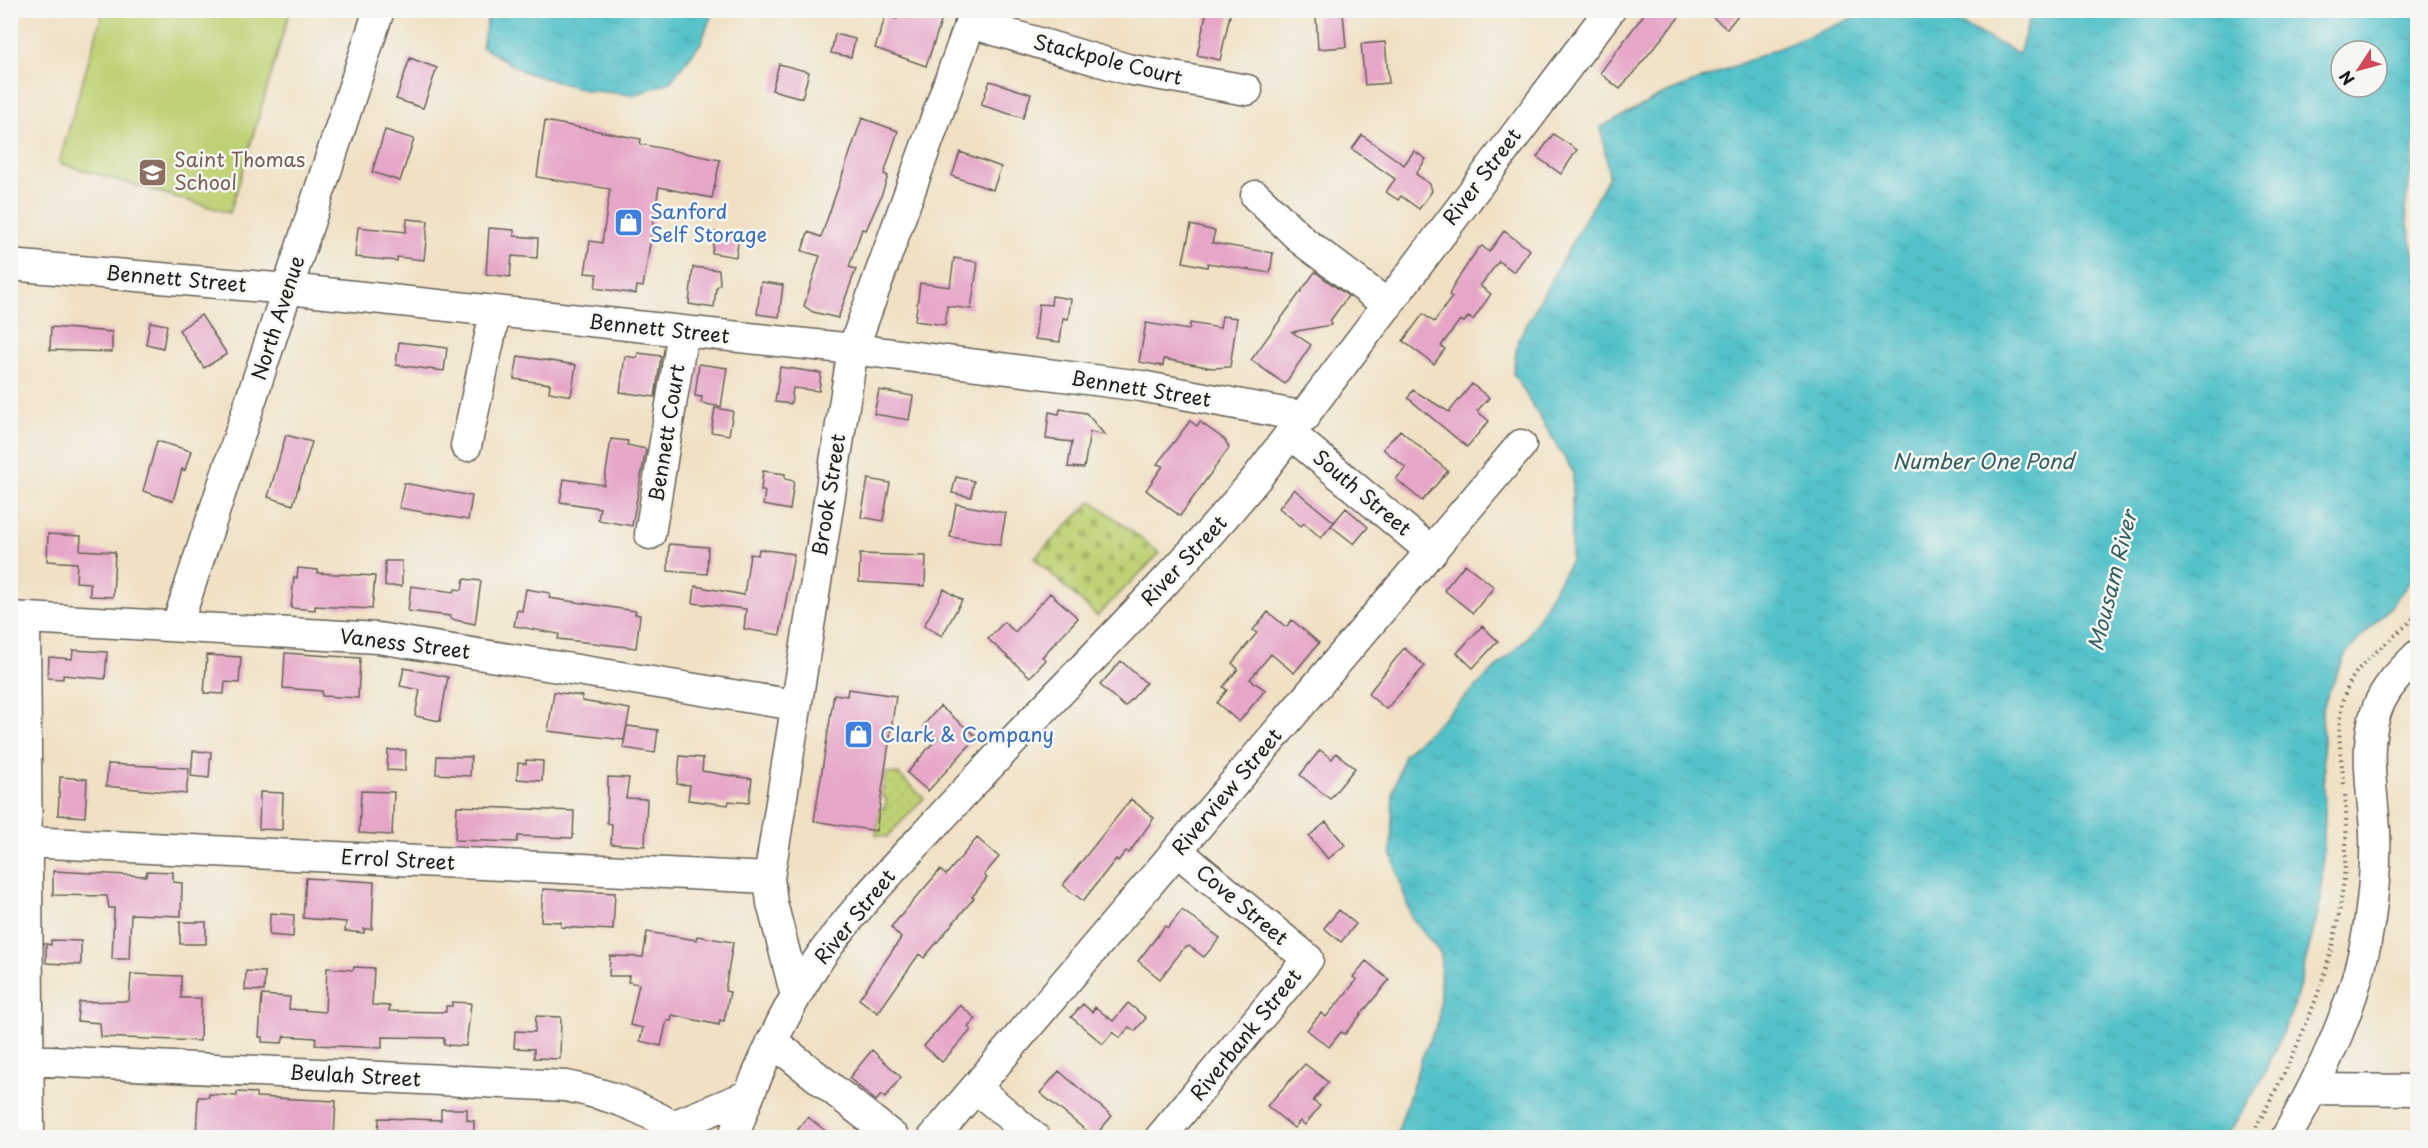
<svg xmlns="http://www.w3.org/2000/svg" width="2428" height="1148" font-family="'Playpen Sans',sans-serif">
  <defs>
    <pattern id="grass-dots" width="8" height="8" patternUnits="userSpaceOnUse" patternTransform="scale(1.5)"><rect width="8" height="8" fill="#bfd175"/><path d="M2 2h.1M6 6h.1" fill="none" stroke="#a4b365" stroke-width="1.8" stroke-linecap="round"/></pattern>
    <pattern id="cemetery-stones" width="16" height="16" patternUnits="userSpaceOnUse" patternTransform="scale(1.5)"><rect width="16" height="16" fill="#bfd175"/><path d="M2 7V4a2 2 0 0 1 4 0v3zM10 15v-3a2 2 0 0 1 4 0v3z" fill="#a4b365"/></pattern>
    <pattern id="water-ripples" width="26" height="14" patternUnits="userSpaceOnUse" patternTransform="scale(1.5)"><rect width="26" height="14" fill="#53c1c9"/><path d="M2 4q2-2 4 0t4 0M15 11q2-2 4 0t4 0" fill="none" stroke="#48a5ac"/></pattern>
  </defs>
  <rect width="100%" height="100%" fill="#f6f6f2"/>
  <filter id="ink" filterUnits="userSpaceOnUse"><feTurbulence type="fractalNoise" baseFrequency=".0167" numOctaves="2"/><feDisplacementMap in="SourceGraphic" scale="12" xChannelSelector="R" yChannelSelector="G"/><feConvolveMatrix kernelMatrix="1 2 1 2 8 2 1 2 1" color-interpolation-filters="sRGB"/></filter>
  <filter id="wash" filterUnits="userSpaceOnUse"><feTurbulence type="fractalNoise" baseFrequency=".008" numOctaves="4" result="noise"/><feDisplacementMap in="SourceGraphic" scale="24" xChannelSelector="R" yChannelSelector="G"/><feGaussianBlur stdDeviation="1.35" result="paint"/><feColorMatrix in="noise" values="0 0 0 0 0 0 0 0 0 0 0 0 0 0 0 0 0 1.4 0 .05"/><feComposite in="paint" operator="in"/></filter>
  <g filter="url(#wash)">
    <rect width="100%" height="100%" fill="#f0e1c5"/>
    <path fill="url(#grass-dots)" stroke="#6e7648" stroke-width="1.5" d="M885,773L898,774L924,798L887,837L876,835L879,808H885L886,798L881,796Z"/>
    <path fill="url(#cemetery-stones)" stroke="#6e7648" stroke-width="1.5" d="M1092,501L1160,553L1097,616L1034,558Z"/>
    <path fill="#bfd175" stroke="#6e7648" stroke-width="1.5" d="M103,11H290L230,213L59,163Z"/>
    <path fill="url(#water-ripples)" stroke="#386e72" stroke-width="1.5" fill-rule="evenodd" d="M489,11V10L713,11L701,43L670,82L634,95L585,90L524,72L482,47Z
      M1871,11H1937L2019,54L2032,11H2417L2418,124L2405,210L2418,272L2417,572L2392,605L2346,653L2322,708L2325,814L2321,901L2294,1007L2260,1083L2226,1137H1396L1422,1057L1439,1020L1441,954L1411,917L1391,852L1393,792L1404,755L1526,639L1571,560L1573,472L1513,373L1518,340L1609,176L1601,127L1660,96ZM2341,51H2377V87H2341Z"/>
    <g id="blocks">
      <path fill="#e6a6c8" d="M900,10H945L926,66L875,48L886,15L897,19Z
        M1207,10H1231L1220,60L1197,55Z
        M1647,10H1685L1620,89L1600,73Z
        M1704,10H1742L1727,29Z
        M1343,13L1346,47L1318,49L1316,15Z
        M835,34L855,39L851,57L831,53Z
        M1385,42L1389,83L1365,85L1361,44Z
        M410,58L437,68L423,108L396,99Z
        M779,64L809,72L802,98L772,90Z
        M990,81L1031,94L1023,118L981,105Z
        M862,118L898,131L884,174L888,176L880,199L866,230L862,229L849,267L856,269L838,318L813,312L804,306L820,256L802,251L808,232L821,237Z
        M545,121L641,139L640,144L720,160L712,198L659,187L643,287L637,286L636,294L595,288L597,274L585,273L590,241L602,243L610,189L537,177Z
        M385,130L414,139L400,181L372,172Z
        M1553,134L1577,150L1561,174L1537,157Z
        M1362,135L1404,165L1414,151L1426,159L1416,174L1430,184L1432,191L1419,209L1401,196L1398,200L1386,192L1395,179L1352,149Z
        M960,152L1001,167L993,190L952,176Z
        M407,219L428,221L424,260L397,257V261L355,257L358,227L406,232Z
        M1191,225L1215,231L1212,243L1273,253L1270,273L1208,263L1207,267L1183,262Z
        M489,228L514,230V236L538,238L537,258L512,256L510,277L486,274Z
        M1504,231L1530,250L1514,272L1499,261L1480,286L1491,294L1473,320L1468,317L1464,322L1460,320L1441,346L1445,349L1434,364L1403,341L1423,314L1434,322L1452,297L1449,295L1455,283L1477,250L1482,246L1489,252Z
        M715,232L739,236L736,257L712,253Z
        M954,258L978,262L971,309L947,306L945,325L915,321L920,283L950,287Z
        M693,267L719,270L720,284L716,288L714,308L689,304Z
        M1315,272L1348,296L1330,321L1331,325L1292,332L1311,345L1285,384L1251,360Z
        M761,282L783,285L779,317L757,314Z
        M1052,296L1071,299L1068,319L1063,318L1060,342L1035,339L1039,304L1051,305Z
        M201,315L227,354L204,368L179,330Z
        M1222,316L1237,318L1230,367L1212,368L1164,359L1163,366L1139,362L1146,323L1189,330L1190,323L1220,328Z
        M150,322L167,325L163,348L146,344Z
        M51,327L112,332V352L50,350Z
        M399,342L447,348L444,371L396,365Z
        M638,353L661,356L655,397L620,392L625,356L637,358Z
        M518,356L576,365L571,396L549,392L550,384L514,379Z
        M699,364L727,368L721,407L701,403L702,397L695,396Z
        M780,367L821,373L819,391L793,388L791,404L775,402Z
        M1472,384L1489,398L1477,411L1489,421L1467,447L1408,398L1413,390L1449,412Z
        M879,390L913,396L909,420L874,414Z
        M715,408L733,411L729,435L711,432Z
        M1060,409L1086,413L1105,435L1090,432L1084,468L1068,467L1072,442L1046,439L1049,412L1059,414Z
        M1190,421L1197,426L1200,422L1225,440L1229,448L1180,516L1146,490L1163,466L1157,464Z
        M1400,430L1448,471L1422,501L1396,479L1406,468L1383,449Z
        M286,435L312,442L293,505L268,497Z
        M611,439L628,441L627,445L646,449L632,526L598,520L600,508L560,502L564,479L604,485Z
        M157,441L191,451L185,470L182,469L173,501L143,491Z
        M763,471L785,474V479L794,481L790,510L763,505L765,491H761Z
        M956,477L974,481L971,497L952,493Z
        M868,479L890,483L883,521L861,517Z
        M404,483L472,496L468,520L399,508Z
        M1294,489L1334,522L1321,538L1304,523L1301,526L1279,508Z
        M956,504L1006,513L1000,545L950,537Z
        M1346,508L1368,527L1354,544L1331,526Z
        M48,534L81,536L80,550L115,552L113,597L90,596V583L76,582L77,563L47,561Z
        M669,544L708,547L707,574L668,571Z
        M759,549L794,554L780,635L744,629L746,609L693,603L695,586L744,595L750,554L758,555Z
        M860,554L926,556L925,586L859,582Z
        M385,561H402V586H385Z
        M1465,564L1494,587L1473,613L1444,590Z
        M298,568L318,570V573L375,576L372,609L315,606V610L291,608L294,577L297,578Z
        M464,579L481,581L475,624L450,619V616L408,611L411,586L454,592L455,589L462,590Z
        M526,589L550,593L549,598L636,611L635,614L640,615L636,648L558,639L559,634L514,626L517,610L522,611Z
        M944,589L962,600L942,636L924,626Z
        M1050,593L1078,618L1042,657L1046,660L1030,677L988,639L1004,622L1015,632Z
        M1268,612L1286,627L1292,620L1319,643L1294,673L1271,654L1250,679L1265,690L1239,722L1217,703L1227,690L1223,687L1238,669L1232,663L1257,633L1253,630Z
        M1482,626L1498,641L1473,668L1457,653Z
        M1404,648L1425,666L1386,709L1368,694Z
        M73,650L107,652L105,679L63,675V679L48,678L49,657L72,659Z
        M285,653L360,658L358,698L322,696V691L283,688Z
        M207,655L241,657L239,683L225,682L224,694L204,693Z
        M1121,661L1146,683L1125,707L1100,685Z
        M404,668L448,677L440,721L415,716L420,690L400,686Z
        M848,689L896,696L876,831L814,821L834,694L847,696Z
        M554,692L582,696V701L630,709L624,740L548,731Z
        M940,706L977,737L928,791L907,773L937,738L923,726Z
        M627,726L658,730L655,753L623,748Z
        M388,750H406L405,771L387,770Z
        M1320,750L1332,759L1336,753L1355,768L1330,799L1300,775Z
        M193,751L211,752L209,778L191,776Z
        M437,756L471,757L470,776L436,774Z
        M680,756L703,758L702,771L752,779L749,803L729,801L728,805L688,800L690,785L677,784Z
        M526,760L543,761L542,781L517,779L518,763L526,764Z
        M108,764L189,768L186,794L106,786Z
        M60,777L87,779L85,817L58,815Z
        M608,777L629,778L626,798L647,799L645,846L611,844L612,824L607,823Z
        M361,791L394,792L392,835L359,833Z
        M260,792L283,793L282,830L259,829Z
        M1131,799L1154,818L1129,853L1126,851L1118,861L1116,859L1083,901L1063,885Z
        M457,806L574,811L573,838L518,836L517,842L455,840Z
        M1326,822L1345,845L1328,859L1309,836Z
        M977,838L999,857L984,875L987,878L972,897L974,898L924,958L919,954L878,1013L859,999L901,938L891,927L940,870L946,875Z
        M53,871L146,876L147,871L173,872V882L182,883L181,916L131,914L129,959H112L114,908H109L107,896L53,895Z
        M306,878L374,882L372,929H364V933L345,931L346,922L303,918Z
        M543,889L615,893L613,930L561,927V922L541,921Z
        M1182,910L1220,938L1204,957L1189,946L1184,948L1160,979L1138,961L1165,926L1168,928Z
        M1339,910L1356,924L1341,942L1324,928Z
        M270,913L294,915L293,937L269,935Z
        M180,922H206V944H180Z
        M647,932L696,940L697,936L733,942L725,991L730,992L724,1021L720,1020L719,1025L672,1015L671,1021L667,1020L661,1046L640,1041L643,1028L630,1025L639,984L628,982L629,976H609L610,956L643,957Z
        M51,940L81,941V965L46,963V944L51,945Z
        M1366,961L1389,980L1345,1034L1341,1032L1329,1047L1307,1030L1321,1013L1326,1017L1357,980L1353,977Z
        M354,967L374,968L372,1005L390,1006L389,1011L446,1012V1006H452V1002L471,1003L466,1046L444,1045V1038L382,1037V1048L315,1045L316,1038L284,1036L282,1043L262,1042V1037H259L262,995L290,997L289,1009L325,1012L327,968L353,970Z
        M246,971L265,972L264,991L245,990Z
        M131,974L181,976V998H201L200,1041L101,1037L100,1023L77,1021L79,1002L129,1001Z
        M1128,1003L1146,1018L1135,1031L1129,1027L1120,1038L1113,1032L1103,1044L1071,1017L1083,1004L1092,1012L1095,1007L1113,1021Z
        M960,1005L976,1019L968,1027L971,1030L942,1062L924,1046Z
        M536,1016L561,1017L560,1059L534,1058V1049L514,1048L515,1031L535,1032Z
        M872,1050L901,1077L885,1098L881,1095L876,1101L849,1078Z
        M1305,1064L1328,1082L1313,1101L1320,1106L1305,1125L1300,1121L1294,1128L1267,1106Z
        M1059,1071L1112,1116L1094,1137L1040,1093Z
        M237,1092L256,1093V1097L336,1101L334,1137H196L198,1097H209V1094L237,1096Z
        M441,1109H467V1120L474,1121V1137H378L379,1118L441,1120Z
        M808,1117L833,1137H792Z"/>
    </g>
  </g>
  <g filter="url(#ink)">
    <use href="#blocks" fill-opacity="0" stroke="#666157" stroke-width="1.5"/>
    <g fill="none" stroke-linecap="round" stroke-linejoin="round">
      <defs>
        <path id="minor" d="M971,23L1127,69L1247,90
          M1256,196L1304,242L1388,305
          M10,265L288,289L853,349L1141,386L1305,417
          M1292,435L1432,552
          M466,446L495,313
          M650,534L683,331
          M10,617L378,638L795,705
          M25,618L29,1138
          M177,625L379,10
          M27,842L769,878
          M796,996L772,903L769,878L853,349L975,10
          M772,1041L894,1138
          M28,1060L566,1086C610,1095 634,1104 673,1126
          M976,1088L1035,1138
          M2313,1089L2418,1090
          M665,1138L673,1126L747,1096
          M733,1138C754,1078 780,1019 814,966C852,909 901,861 947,811C1049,700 1159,595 1256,479L1610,10
          M933,1138L1521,445
          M1160,1138L1308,959L1177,851
          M2286,1138C2325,1068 2359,997 2370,918C2374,889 2376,860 2375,831C2373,793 2363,746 2377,709C2385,687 2402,671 2418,655"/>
      </defs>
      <use href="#minor" stroke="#666157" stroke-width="33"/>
      <path stroke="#666157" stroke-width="4" stroke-dasharray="1.5 4.5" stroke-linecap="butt" d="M2344,784C2339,740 2331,695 2366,661C2383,645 2402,631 2418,613
        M2250,1138C2313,1025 2354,926 2345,794"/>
      <use href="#minor" stroke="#fff" stroke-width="30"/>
    </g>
  </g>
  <defs>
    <symbol id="school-square" viewBox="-11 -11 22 22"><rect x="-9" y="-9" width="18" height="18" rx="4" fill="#8d6e63" stroke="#f6f6f2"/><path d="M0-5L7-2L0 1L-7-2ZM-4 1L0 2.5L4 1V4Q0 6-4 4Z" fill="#fff"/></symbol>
    <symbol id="shop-square" viewBox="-11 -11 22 22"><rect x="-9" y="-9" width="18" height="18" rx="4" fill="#3f7fe0" stroke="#f6f6f2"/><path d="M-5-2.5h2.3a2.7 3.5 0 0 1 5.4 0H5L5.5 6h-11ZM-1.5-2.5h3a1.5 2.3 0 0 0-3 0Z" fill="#fff"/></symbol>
  </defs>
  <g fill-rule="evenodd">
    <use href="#school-square" x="136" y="156" width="33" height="33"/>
    <use href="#shop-square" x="612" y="206" width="33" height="33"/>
    <use href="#shop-square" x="842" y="718" width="33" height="33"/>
  </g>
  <g text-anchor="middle" stroke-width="5" stroke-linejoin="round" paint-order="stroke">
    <g font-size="20" fill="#1c1c1c" stroke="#f6f6f2">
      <text transform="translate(1108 60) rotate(14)" y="7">Stackpole Court</text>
      <text transform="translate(1482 177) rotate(-53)" y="7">River Street</text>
      <text transform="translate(176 279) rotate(5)" y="7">Bennett Street</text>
      <text transform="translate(278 318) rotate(-72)" y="7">North Avenue</text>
      <text transform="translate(659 329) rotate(6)" y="7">Bennett Street</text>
      <text transform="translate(1141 389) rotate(9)" y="7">Bennett Street</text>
      <text transform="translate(667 433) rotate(-81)" y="7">Bennett Court</text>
      <text transform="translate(1362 493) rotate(40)" y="7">South Street</text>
      <text transform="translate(829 495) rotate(-81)" y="7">Brook Street</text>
      <text transform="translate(1184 561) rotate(-47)" y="7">River Street</text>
      <text transform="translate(405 644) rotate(7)" y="7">Vaness Street</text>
      <text transform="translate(1227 792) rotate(-50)" y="7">Riverview Street</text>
      <text transform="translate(398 860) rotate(3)" y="7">Errol Street</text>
      <text transform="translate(1242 905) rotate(40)" y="7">Cove Street</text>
      <text transform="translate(855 917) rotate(-51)" y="7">River Street</text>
      <text transform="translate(1246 1035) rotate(-51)" y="7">Riverbank Street</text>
      <text transform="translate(355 1076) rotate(3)" y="7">Beulah Street</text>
    </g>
    <g font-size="20" fill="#785e54" stroke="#f6f6f2" text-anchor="start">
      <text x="174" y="167">Saint Thomas<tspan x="174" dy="23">School</tspan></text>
    </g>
    <g font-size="20" fill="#366cbe" stroke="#f6f6f2" text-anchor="start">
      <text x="650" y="219">Sanford<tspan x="650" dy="23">Self Storage</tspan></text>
      <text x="880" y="742">Clark &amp; Company</text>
    </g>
    <g font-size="21" font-style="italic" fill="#325e61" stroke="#f6f6f2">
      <text x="1983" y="469">Number One Pond</text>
      <text transform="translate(2113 581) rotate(-76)" y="7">Mousam River</text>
    </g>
  </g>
  <rect width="2428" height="1148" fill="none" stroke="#f6f6f2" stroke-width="36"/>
  <g transform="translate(2359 69) rotate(234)"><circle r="28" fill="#f6f6f2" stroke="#9f9f9c" stroke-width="1.5"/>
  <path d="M0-4.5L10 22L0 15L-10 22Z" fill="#d1495b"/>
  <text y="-9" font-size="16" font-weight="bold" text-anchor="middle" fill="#1c1c1c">N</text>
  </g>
</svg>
